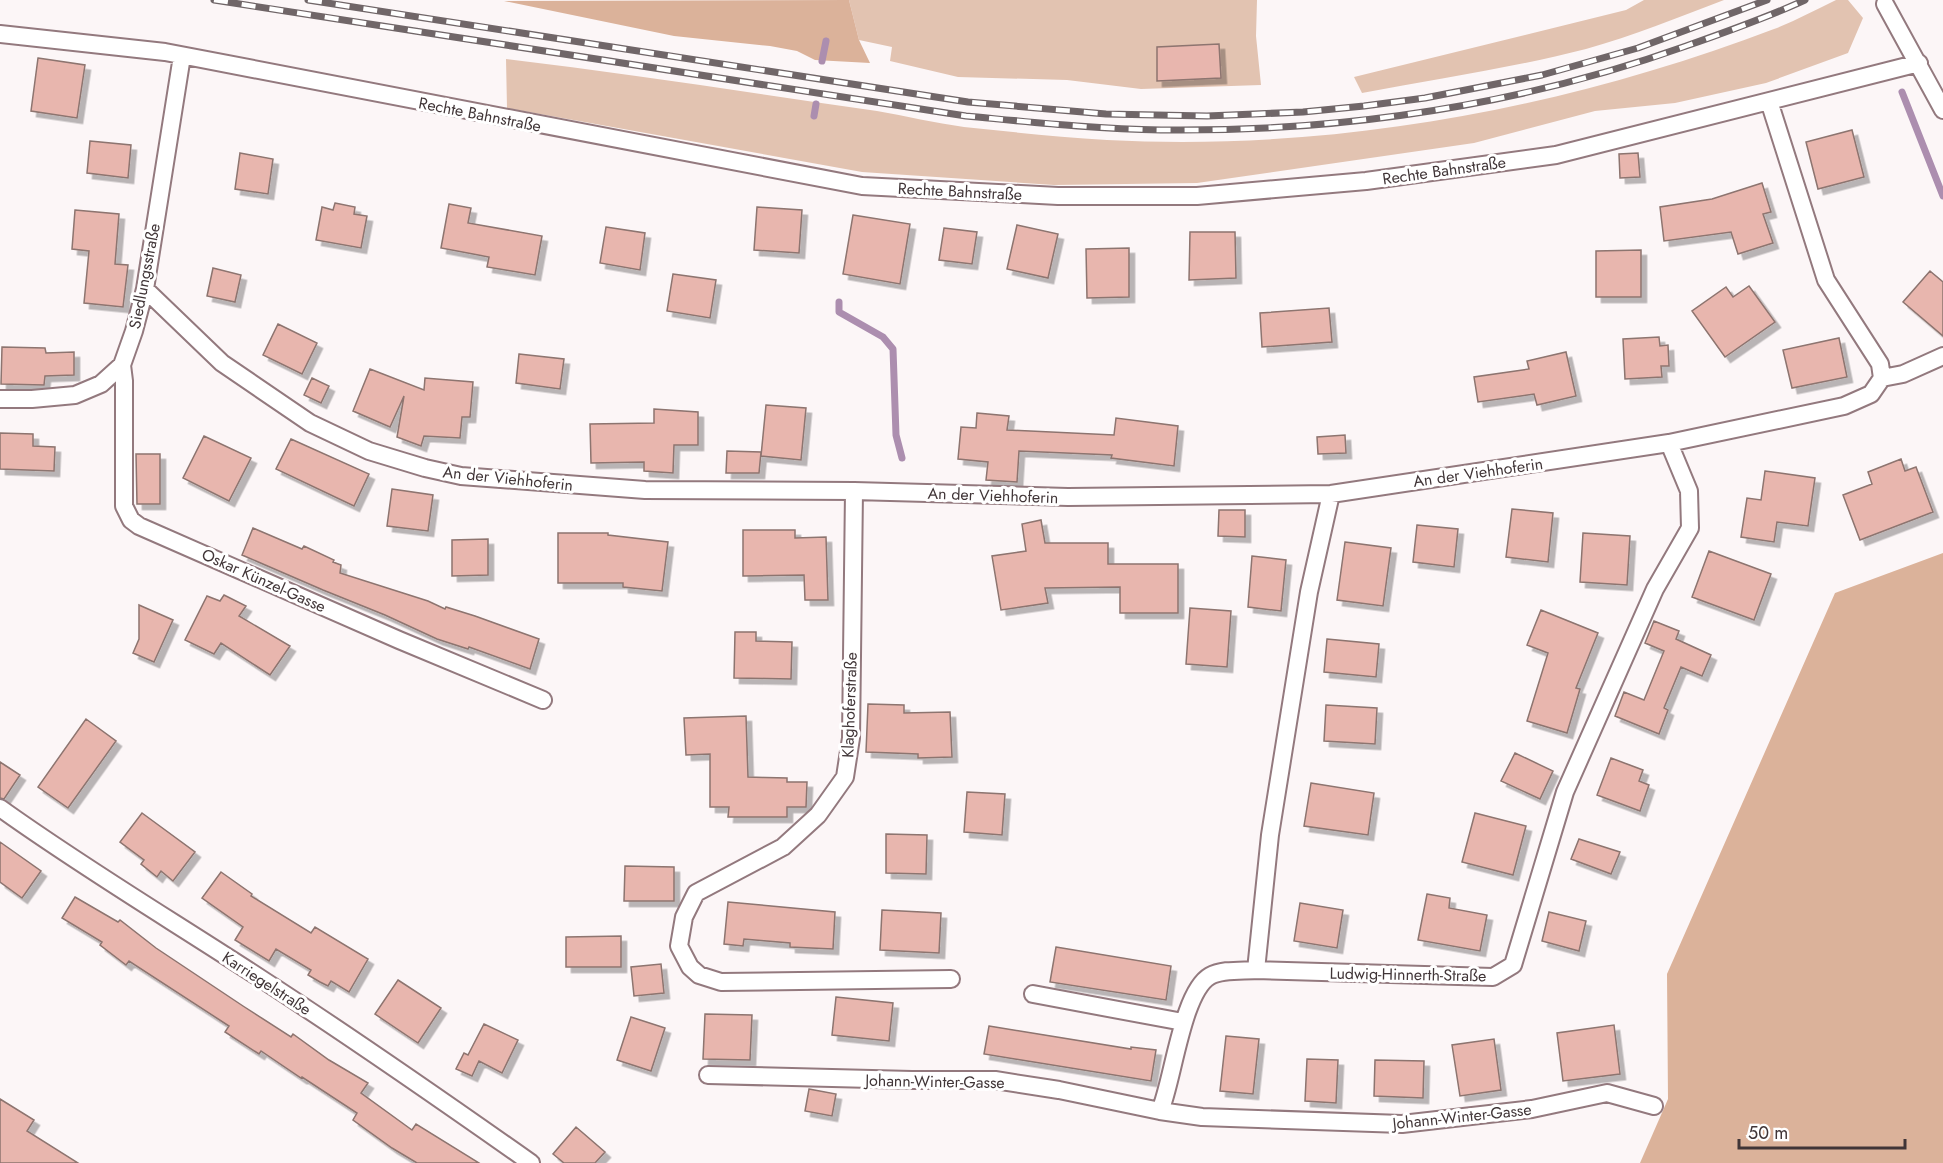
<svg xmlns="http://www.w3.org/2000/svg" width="1943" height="1163" font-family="Jost,sans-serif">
  <defs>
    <filter id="shadow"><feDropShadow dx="5.5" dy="5.5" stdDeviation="0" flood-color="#0004"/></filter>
  </defs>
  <rect width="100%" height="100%" fill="#fcf6f7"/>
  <path fill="#e2c3b1" d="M849,0H1257L1256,36L1261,85L1141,89L1067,80L958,77L890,61L892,47L859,40Z
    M1644,0H1724C1679,17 1633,36 1586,49C1512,68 1436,79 1362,93L1354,77L1626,10Z
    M1836,0H1848L1863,18L1848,53L1766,83L1675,103L1595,111L1474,143L1197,183L1054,185L862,172L507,108L506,59C630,74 753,93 877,111C906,116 935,123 964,127C1011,132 1059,137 1107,140C1332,152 1564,109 1774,29C1795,21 1815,10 1836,0Z"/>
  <path fill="#dbb29a" d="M849,0L859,40L870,63L815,60L797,51L770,46L674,36L504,1Z
    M1943,553V1163H1640L1668,1099L1667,974L1835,593Z"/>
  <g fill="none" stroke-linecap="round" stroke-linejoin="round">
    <path stroke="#ac8eaf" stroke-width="7" d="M822,61L826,41
      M1902,92L1943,196
      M814,116L816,104
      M839,302V312L883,337L893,349L896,435L902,458"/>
  </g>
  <path fill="#e8b6ae" stroke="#8d746f" stroke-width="1.5" filter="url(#shadow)" d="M1219,44L1221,78L1157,81V47Z
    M38,58L85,65L77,118L31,111Z
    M1852,130L1864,177L1818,189L1806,142Z
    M90,141L131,145L128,178L87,173Z
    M240,153L273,159L268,194L235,189Z
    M1638,153L1640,177L1620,178L1619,154Z
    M1762,183L1771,212L1763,214L1773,243L1738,254L1731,232L1664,241L1660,207L1712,199Z
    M335,203L355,207L354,214L367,216L361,248L316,240L322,207L333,210Z
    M449,204L471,208L468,223L542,236L535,275L487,267L489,257L441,248Z
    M757,207L802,210L799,253L754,250Z
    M75,210L119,214L115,264L128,265L123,307L84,303L89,251L72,249Z
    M853,215L910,224L900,284L843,274Z
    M1017,225L1058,234L1048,278L1007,269Z
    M606,227L645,233L640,270L600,263Z
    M944,228L977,232L972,264L939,260Z
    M1190,232H1235L1236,278L1189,280Z
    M1129,248V297L1087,298L1086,249Z
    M1641,250V297H1596V251Z
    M213,268L241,275L235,302L207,296Z
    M1930,271L1943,282V336L1903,302Z
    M673,274L716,280L710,318L667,311Z
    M1749,286L1775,322L1725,357L1692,311L1726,287L1733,297Z
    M1329,308L1332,342L1262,347L1260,313Z
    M278,324L317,343L302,374L263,355Z
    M1659,337L1660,346L1668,345L1669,366H1661L1662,377L1625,379L1623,339Z
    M1839,338L1847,377L1792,388L1783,350Z
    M2,347L45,348L46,353L74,352V375L45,376L44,385L1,384Z
    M1566,352L1576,396L1537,405L1534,394L1478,402L1474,377L1529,369L1527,361Z
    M519,354L564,359L560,389L516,383Z
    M370,369L424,390L425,378L473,382L470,417H462L460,438L424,436L421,446L397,437L404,396L390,427L353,411Z
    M312,378L329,386L321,403L304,395Z
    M766,405L806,408L801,460L761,456Z
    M654,409L698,412V445H674L673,473L644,471V462L591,463L590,424L654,423Z
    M977,413L1009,416L1007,430L1114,435L1116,418L1178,426L1174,466L1111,458L1112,455L1019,451L1017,482L986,480L988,462L958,459L961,427L976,428Z
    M0,433L33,434V446L55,447L54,471L0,469Z
    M1345,435L1346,453L1318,454L1317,437Z
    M204,436L251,458L229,501L183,478Z
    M291,439L369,474L354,506L276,469Z
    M727,451L761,452L759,473H726Z
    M136,454H160V504H137Z
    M1901,459L1905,471L1916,467L1933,512L1860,540L1843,495L1872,484L1868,472Z
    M1765,471L1815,478L1808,526L1777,522L1774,542L1741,537L1747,498L1761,500Z
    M392,489L433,495L428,531L387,526Z
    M1512,509L1553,513L1548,562L1506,557Z
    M1219,510H1245V537L1218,536Z
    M1041,520L1045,543H1108V564H1178V613H1120V587L1045,588L1048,603L1001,610L992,556L1026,551L1022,524Z
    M1417,525L1458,529L1454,567L1413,562Z
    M253,528L302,549L304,546L334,560L333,562L341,565L340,573L428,601L445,609L446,607L475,616L539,639L530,669L469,647L468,649L437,639L385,615L323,590L242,555Z
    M743,530H795V538L826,537L828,600H805L804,575L743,576Z
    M558,533H608V535L668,542L662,591L623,587V583H558Z
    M1583,533L1630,536L1627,585L1580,582Z
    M488,539V575L452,576V540Z
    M1345,542L1391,548L1383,606L1337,600Z
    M1709,551L1771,574L1754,620L1692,597Z
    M1252,556L1286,560L1281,611L1248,607Z
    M224,595L246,606L239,616L290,646L270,675L221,643L214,654L185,640L207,596L220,601Z
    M139,605L173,620L154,662L133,653L139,639Z
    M1190,608L1231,611L1227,667L1186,664Z
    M1541,610L1598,633L1576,688L1580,689L1567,733L1527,721L1548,653L1527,645Z
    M1654,621L1679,631L1676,639L1711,655L1702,676L1681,667L1664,708L1668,710L1659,734L1615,716L1624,692L1644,700L1664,651L1645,643Z
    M735,632H756V641L792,642L791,679L734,678Z
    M1327,639L1379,644L1376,677L1324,672Z
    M868,704L904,705V713L950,712L952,757L918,758V754L866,752Z
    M1326,705L1377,708L1375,744L1324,741Z
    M746,716L748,777L787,778V782H807L806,807H787V817H728L729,807H710V754L686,755L684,718Z
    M86,719L116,741L68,808L38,787Z
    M1515,753L1553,771L1540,799L1501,781Z
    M1611,758L1643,770L1639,781L1649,785L1640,811L1597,795Z
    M0,762L20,775L4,799L0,798Z
    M1311,783L1374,793L1368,835L1304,826Z
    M967,792L1005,794L1002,835L964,832Z
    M142,813L195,852L173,881L161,871L157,877L141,864L144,860L120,842Z
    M1475,813L1526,826L1513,875L1462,862Z
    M886,834L927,835L926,874L886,873Z
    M1579,839L1620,852L1611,874L1571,859Z
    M0,842L41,871L22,898L0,882Z
    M625,866L674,867V901H624Z
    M221,872L252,894L251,896L311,933L315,927L368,959L349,992L331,981L328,986L320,982L308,975L311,970L276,949L269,961L235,940L243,927L202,898Z
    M1427,894L1450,898L1449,908L1487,915L1480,951L1418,940Z
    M75,897L118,922L120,920L156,948L243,1006L291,1037L293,1034L329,1060L368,1083L361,1093L412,1130L416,1124L479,1163H417L392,1148L353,1120L357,1113L302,1077L301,1078L261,1051L259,1054L225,1032L229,1026L129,961L126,965L100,945L102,942L62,918Z
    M728,902L835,912L833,949L790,947V943L744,939L743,946L724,944Z
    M1300,903L1343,910L1337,948L1294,941Z
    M882,910L941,913L939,953L880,950Z
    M1549,912L1586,921L1579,951L1542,941Z
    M621,936V967H566V937Z
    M1056,947L1171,966L1166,1000L1050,982Z
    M661,964L664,993L634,996L631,967Z
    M398,980L441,1008L418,1043L375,1014Z
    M836,997L893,1003L889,1041L832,1035Z
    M705,1014L752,1015L750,1060L703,1059Z
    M631,1017L665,1028L651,1071L617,1060Z
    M484,1024L518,1040L502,1073L479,1061L472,1076L456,1069L464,1053L468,1055Z
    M1614,1025L1620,1074L1563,1081L1557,1033Z
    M989,1026L1131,1049V1047L1156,1050L1151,1081L984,1054Z
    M1226,1036L1259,1039L1253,1094L1220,1091Z
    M1494,1039L1501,1090L1460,1096L1452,1045Z
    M1307,1059L1338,1060L1336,1103L1305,1101Z
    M1375,1060L1424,1061L1423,1098L1374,1096Z
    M809,1089L836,1094L832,1116L805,1111Z
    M0,1099L34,1120L27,1131L78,1163H0Z
    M576,1127L605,1152L595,1163H564L553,1154Z"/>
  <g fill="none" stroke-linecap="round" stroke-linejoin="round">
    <defs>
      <path id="street" d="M1885,4L1943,110
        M0,34L165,52L862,186L1058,196H1197L1366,181L1556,155L1919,63
        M145,289L222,363L310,423L369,451L425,468L461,476L645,490L854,491L1068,497L1331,494L1669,443L1844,406L1871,394L1882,378L1880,364L1826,280L1769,101
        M122,365L124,381V506L131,520L139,526L399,640L543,700
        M1882,378L1903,374L1943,356
        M0,399H32L75,395L101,384L122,365L134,331L145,289L182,56
        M854,491L851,738L845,777L818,815L783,847L696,893L684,917L679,946L690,967L699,975L721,982L951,979
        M1331,494L1309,592L1270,835L1256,970L1493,977L1513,965L1565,792L1655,589L1690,528L1689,491L1669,443
        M0,808C85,869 176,923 263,980C354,1039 443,1101 531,1163
        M1033,994L1183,1022
        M708,1075L912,1080H995L1059,1090L1160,1111C1173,1081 1182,992 1210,976C1222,969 1242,971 1256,970
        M1160,1111L1202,1117L1402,1124L1532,1109L1607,1093L1654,1106"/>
    </defs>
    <use href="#street" stroke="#93797e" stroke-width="20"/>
    <use href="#street" stroke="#fff" stroke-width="16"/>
    <defs>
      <path id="rail" d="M214,0L966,116C1031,122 1096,129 1161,130C1340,132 1518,106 1686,46C1726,32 1766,18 1805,0
        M308,0L968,102L1106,114L1207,116L1303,112L1364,106L1425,98L1542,75L1638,48L1767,0"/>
    </defs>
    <use href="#rail" stroke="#706668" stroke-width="7"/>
    <use href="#rail" stroke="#fff" stroke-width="4.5" stroke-dasharray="14" stroke-linecap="butt"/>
  </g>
  <g text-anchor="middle" stroke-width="6" stroke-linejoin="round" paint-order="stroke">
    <g font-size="16" fill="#403537" stroke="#fff">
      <text transform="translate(480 114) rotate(11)" y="6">Rechte Bahnstraße</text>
      <text transform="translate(1444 170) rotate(-8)" y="6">Rechte Bahnstraße</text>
      <text transform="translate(960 191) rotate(3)" y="6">Rechte Bahnstraße</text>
      <text transform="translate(144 276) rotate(-79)" y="6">Siedlungsstraße</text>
      <text transform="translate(1478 472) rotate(-8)" y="6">An der Viehhoferin</text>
      <text transform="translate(508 478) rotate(6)" y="6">An der Viehhoferin</text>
      <text transform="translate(993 495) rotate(2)" y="6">An der Viehhoferin</text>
      <text transform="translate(264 580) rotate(24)" y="6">Oskar Künzel-Gasse</text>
      <text transform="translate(849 705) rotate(-88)" y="6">Klaghoferstraße</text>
      <text transform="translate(1408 974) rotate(1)" y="6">Ludwig-Hinnerth-Straße</text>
      <text transform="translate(267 983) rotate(33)" y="6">Karriegelstraße</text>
      <text transform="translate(935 1081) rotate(1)" y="6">Johann-Winter-Gasse</text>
      <text transform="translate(1462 1116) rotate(-6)" y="6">Johann-Winter-Gasse</text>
    </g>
  </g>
  <path d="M1739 1139v9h166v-9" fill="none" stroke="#403537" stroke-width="3"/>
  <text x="1748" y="1139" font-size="18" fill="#403537" stroke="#ffffff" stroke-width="4.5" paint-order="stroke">50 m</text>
</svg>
